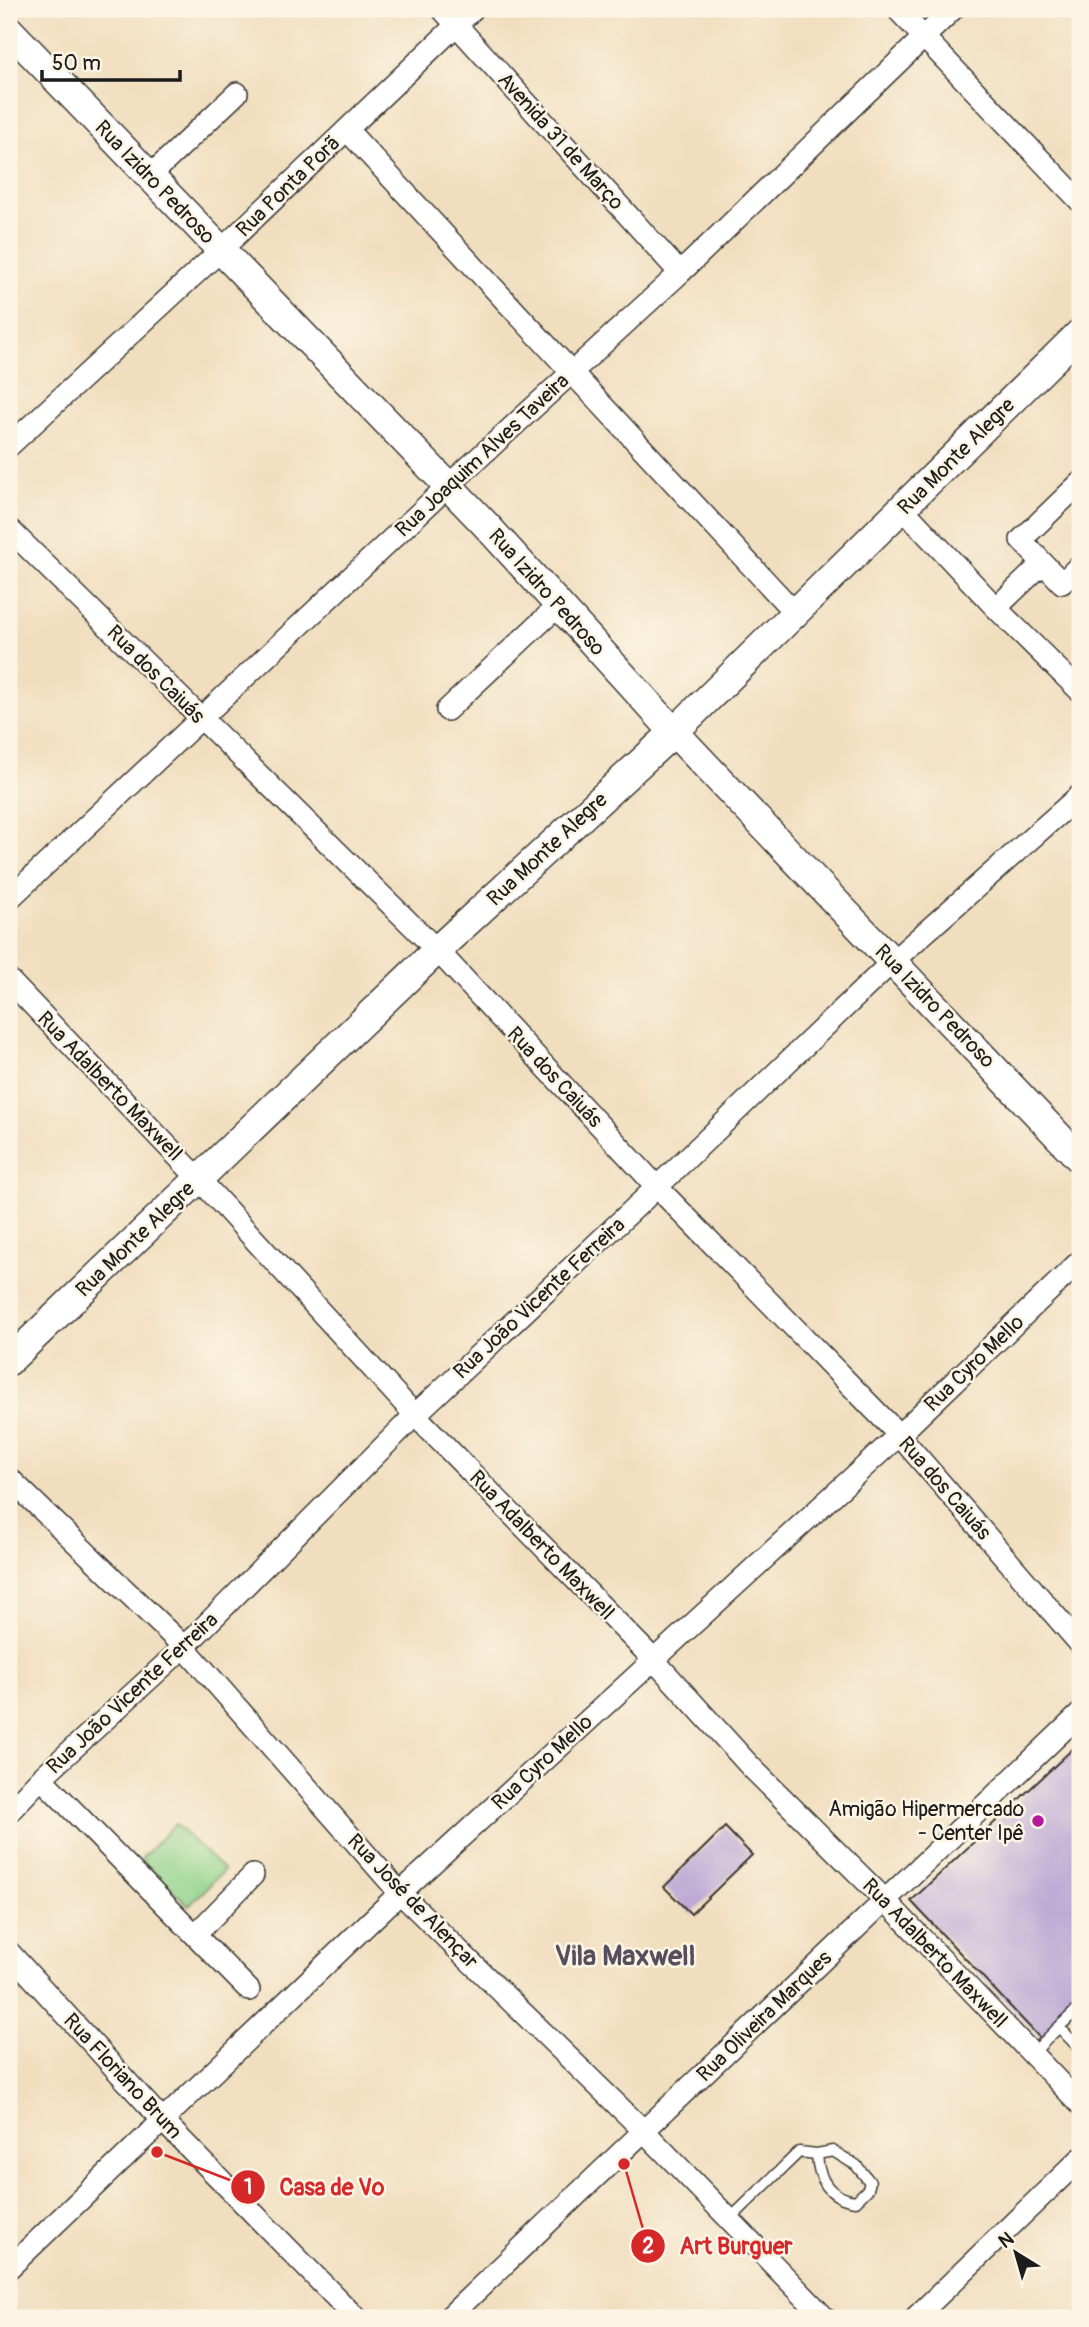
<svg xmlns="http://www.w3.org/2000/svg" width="1089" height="2327" font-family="Pangolin,sans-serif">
  <rect width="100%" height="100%" fill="#fcf5e5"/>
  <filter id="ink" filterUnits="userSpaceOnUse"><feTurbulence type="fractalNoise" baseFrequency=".0143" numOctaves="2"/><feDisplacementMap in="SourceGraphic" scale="14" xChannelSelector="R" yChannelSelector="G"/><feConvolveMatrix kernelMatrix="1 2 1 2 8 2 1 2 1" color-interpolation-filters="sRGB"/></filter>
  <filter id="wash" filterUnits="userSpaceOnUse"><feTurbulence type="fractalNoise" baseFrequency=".00686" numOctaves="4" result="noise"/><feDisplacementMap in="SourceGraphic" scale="28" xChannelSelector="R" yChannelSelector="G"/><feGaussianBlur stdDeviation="1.57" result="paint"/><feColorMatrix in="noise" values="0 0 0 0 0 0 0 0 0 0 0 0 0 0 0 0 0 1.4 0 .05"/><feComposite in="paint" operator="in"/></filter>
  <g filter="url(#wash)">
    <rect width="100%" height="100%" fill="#f1debf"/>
    <path fill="#8fd189" stroke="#567652" stroke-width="2" d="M175,1824L224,1870L189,1906L141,1859Z"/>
    <g id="blocks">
      <path fill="#beabd5" d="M1080,1742V2000L1041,2039L911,1901Z
        M725,1827L752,1855L691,1914L664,1887Z"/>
    </g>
  </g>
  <g filter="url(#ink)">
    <use href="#blocks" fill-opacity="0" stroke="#3c3934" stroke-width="2"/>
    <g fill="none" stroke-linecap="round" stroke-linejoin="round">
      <defs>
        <path id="lane" d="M1059,2027L1080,2007
          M1032,2054L1059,2027L1080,2049
          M730,2219L799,2152L817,2154L833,2151L856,2165L870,2182L868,2189L856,2201C829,2198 818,2179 817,2154"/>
        <path id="street" d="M442,9L680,273
          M897,9L1080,201
          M347,130L795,613
          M150,176L237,93
          M9,446L221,250L473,9
          M1080,483L1021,540L1062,583L1080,565
          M903,509L996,608L1080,691
          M9,529L437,950L657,1187L899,1435L1080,1644
          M996,608L1043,563
          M447,710L559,605
          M9,899L448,486L680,273L953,9
          M9,980L199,1179L415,1415L653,1659L750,1766L884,1899L1080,2104
          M9,1478L184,1647L400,1893L645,2132L825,2318
          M41,1778L249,1990
          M9,1812L41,1778L184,1647L415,1415L657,1187L893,961L1080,795
          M195,1935L253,1875
          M9,1952L162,2120L356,2318
          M9,2268L400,1893L899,1435L1080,1261
          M448,2318C660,2118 868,1914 1080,1714
          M915,2318L1080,2159"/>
        <path id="secondary" d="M9,30L486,525L674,732L1080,1159
          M9,1361L437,950L674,732L1080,333"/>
      </defs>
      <use href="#lane" stroke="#3c3934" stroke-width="13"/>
      <use href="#street" stroke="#3c3934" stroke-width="24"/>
      <use href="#secondary" stroke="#3c3934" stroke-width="31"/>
      <use href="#lane" stroke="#fff" stroke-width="10"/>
      <use href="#street" stroke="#fff" stroke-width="21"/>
      <use href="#secondary" stroke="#fff" stroke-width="28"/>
    </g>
  </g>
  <circle fill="#b5179e" stroke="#fcf5e5" stroke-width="2.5" cx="1038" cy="1821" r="7"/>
  <g text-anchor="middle" stroke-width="5" stroke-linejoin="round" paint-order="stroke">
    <g font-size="21" fill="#1c1c1c" stroke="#fcf5e5">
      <text transform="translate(561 141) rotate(48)" y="7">Avenida 31 de Março</text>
      <text transform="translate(155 182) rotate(46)" y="7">Rua Izidro Pedroso</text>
      <text transform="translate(288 186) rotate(-44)" y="7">Rua Ponta Porã</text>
      <text transform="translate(482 455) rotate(-43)" y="7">Rua Joaquim Alves Taveira</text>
      <text transform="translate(956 456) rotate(-45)" y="7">Rua Monte Alegre</text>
      <text transform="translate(547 592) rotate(48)" y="7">Rua Izidro Pedroso</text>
      <text transform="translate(156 674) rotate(45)" y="7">Rua dos Caiuás</text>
      <text transform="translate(547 849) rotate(-43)" y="7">Rua Monte Alegre</text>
      <text transform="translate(935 1006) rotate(46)" y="7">Rua Izidro Pedroso</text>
      <text transform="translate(555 1077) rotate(47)" y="7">Rua dos Caiuás</text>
      <text transform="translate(110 1086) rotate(46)" y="7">Rua Adalberto Maxwell</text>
      <text transform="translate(135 1239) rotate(-44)" y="7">Rua Monte Alegre</text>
      <text transform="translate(539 1298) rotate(-43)" y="7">Rua João Vicente Ferreira</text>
      <text transform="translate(974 1363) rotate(-44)" y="7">Rua Cyro Mello</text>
      <text transform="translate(945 1488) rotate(49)" y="7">Rua dos Caiuás</text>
      <text transform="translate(542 1545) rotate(46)" y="7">Rua Adalberto Maxwell</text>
      <text transform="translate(132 1693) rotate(-43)" y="7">Rua João Vicente Ferreira</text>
      <text transform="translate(542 1762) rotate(-43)" y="7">Rua Cyro Mello</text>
      <text transform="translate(413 1901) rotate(46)" y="7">Rua José de Alençar</text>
      <text transform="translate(935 1953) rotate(46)" y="7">Rua Adalberto Maxwell</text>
      <text transform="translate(764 2016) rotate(-44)" y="7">Rua Oliveira Marques</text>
      <text transform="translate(123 2076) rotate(47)" y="7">Rua Floriano Brum</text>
    </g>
    <g font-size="21" fill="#1c1c1c" stroke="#fcf5e5" text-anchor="end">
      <text x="1024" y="1816">Amigão Hipermercado<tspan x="1024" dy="24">- Center Ipê</tspan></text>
    </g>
    <g font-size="28" font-weight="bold" fill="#554e5d" stroke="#fcf5e5">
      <text x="625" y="1965">Vila Maxwell</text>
    </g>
  </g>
  <path fill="none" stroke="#d62828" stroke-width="2.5" d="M157 2152L248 2187M624 2164L648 2246"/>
  <g fill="#d62828" stroke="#fcf5e5" stroke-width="2.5">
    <circle cx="157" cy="2152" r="7"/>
    <circle cx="624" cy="2164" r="7"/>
    <circle cx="248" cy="2187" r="18"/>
    <circle cx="648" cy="2246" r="18"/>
  </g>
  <g font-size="21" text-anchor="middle" font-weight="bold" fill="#fff">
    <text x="248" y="2194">1</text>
    <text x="648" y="2253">2</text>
  </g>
  <g font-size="23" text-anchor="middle" font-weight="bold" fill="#d62828" stroke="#fcf5e5" stroke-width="5" stroke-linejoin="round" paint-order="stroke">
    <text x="332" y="2195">Casa de Vo</text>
    <text x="736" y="2254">Art Burguer</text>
  </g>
  <rect width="1089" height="2327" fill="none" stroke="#fcf5e5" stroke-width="35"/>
  <g transform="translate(1016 2253) rotate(323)" stroke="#fcf5e5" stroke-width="5" paint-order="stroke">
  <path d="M0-5L12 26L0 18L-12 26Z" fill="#1c1c1c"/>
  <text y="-10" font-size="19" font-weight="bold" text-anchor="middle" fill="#1c1c1c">N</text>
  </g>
  <path d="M42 70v10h138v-10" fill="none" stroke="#1c1c1c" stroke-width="3.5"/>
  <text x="52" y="70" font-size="21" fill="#1c1c1c" stroke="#fcf5e5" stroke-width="5" paint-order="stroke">50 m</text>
</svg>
